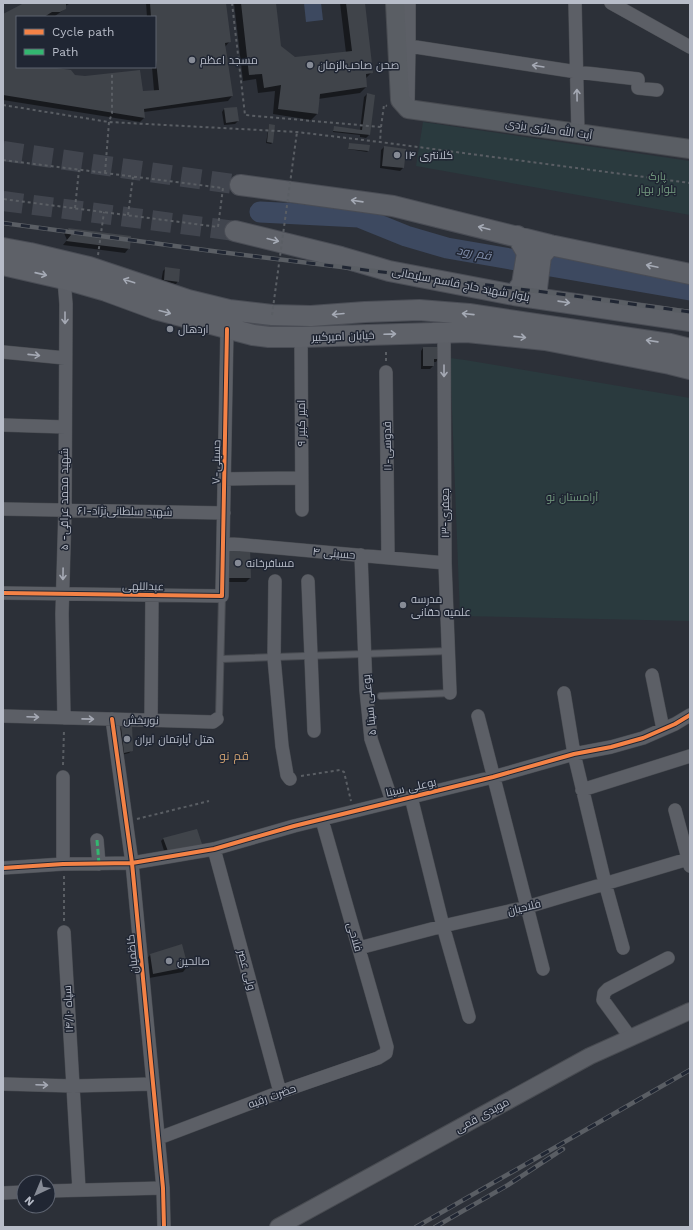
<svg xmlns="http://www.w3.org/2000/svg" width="693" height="1230" font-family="'Work Sans',Cairo,sans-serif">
  <rect width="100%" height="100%" fill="#2c3038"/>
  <path fill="#2a3a3e" d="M423,122L690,161V215L416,166Z
    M450,358L465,360L690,398V621L460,616Z"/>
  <path fill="#3d4960" d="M304,3H321L323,20L306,22Z"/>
  <path fill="#0007" d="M26,3H71L65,6V9L55,16L17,17V67H47L75,76L142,92L154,91L152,67H155V17H147L146,3H219L229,42L225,47L232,96L228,101L144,112V118L140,122L3,100V16Z
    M234,3H275L280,46L295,58L346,53L340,3H364L371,73L365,79L366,87L360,93L318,99L317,114L311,120L273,114L275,91L258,93L256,79L243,81Z
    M367,94L374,95L369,135L366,138L360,137V135L333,132L334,127L360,130L364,97Z
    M224,109L238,121L235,124L224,125L222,112Z
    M269,125L272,143L271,144L266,143Z
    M349,144L368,151L367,152L348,149Z
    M384,147L405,150L403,168L400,171L380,168L381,150Z
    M68,229L130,237L129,248L125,253L63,245L67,240L64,233Z
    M166,268L178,281L176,284L161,282L163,271Z
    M423,348L438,359L436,362H433V366L430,369H421V351Z
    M227,548L250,578L246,582H221Z
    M121,728L132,750L129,753L121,755L118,730Z
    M163,839L201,844L198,846L166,857L161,841Z
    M181,945L187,967L183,972L149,978L146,960L150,955Z"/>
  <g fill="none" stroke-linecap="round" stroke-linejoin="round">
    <path stroke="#3d4960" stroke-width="21" d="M260,212L359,217L406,236L447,248L690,290"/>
  </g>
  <path fill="#40444a" d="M24,3H66V9L60,12H52L44,17H17V67H50L71,70L75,75L85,76L140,70L143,91L159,90L155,51V17H151L150,3H226L231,42L225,43L233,96L144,109L145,118L3,95V14Z
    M241,3H276L281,46L295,57L352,51L346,3H365L373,73L366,74L367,87L320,94L318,114L278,109L281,85L264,88L262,74L249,75Z
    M367,93L375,95L370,135L333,131L334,126L362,130Z
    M237,107L239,121L226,123L224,108Z
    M269,124L275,125L273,143L267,142Z
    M349,143L370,145L369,151L348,149Z
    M384,146L406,149L404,168L382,166Z
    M68,228L131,236L130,249L66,241L71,235Z
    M165,267L180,269L179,282L164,280Z
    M423,347H439V359H434V366H423Z
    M227,547H250L251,578H225Z
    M132,724L133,751L124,753L121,727Z
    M197,829L202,844L169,854L163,838Z
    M182,944L188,967L153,974L150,954Z"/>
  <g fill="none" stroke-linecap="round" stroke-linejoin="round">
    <path stroke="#41454e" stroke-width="20" stroke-dasharray="20 10" stroke-linecap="butt" d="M3,151L240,185
      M3,201L235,231"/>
    <defs>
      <path id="service" d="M221,659L449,651
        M381,696L450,693
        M217,719L219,716L222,596"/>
      <path id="minor" d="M575,3L578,134
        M611,3L690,47
        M409,46L577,72L638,79V88L657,90
        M408,103L409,46V3
        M444,332L445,563L450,693
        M301,337L302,510
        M3,352L65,358
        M386,372L388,557
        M3,425L65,427
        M224,479L301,478
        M3,509L224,513
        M223,543L445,563
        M361,555L366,690L371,739L392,801
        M275,581L274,658L282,746L287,775L290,779
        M308,581L314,731
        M3,593L222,596L227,329
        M652,675L663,729
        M564,693L574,754L605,883L623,948
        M3,716L213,722L217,719
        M478,716L543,969
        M64,718L62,614L65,510L66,304L64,279
        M112,719L132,863L163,1188L164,1227
        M151,720L152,595
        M63,777V864
        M582,790L690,756
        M411,797L443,926L469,1017
        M675,810L690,866
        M97,840L99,864
        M214,849L280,1092
        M3,868L63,864L132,863L214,849L294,826L493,777L574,754L611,747L643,738L675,724L690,715
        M64,932L79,1189
        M359,948L443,926L527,907L688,859
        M630,1037L603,1000L604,993L608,989L668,958
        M3,1084L73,1086L153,1084
        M159,1138L280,1092L378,1058L386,1053L387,1047L322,820
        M48,1191L163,1188
        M3,1193L24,1192"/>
      <path id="tertiary" d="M278,1227L590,1056L690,1011"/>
      <path id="secondary" d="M395,3L400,100L408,109L690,149"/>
      <path id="primary" d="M240,185L393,206L550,245L690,274
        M235,231L341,257L389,271L514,295L690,321
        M3,248L30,253L89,267L188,300L229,310L272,315L311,316L365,312L419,310L469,314L670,344L690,349
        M3,265L64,279L106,291L155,309L253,335L269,337H301L467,332L545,340L670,364L690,369
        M514,295L522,284L527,253L517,236
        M538,298L537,288L541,256L550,245"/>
    </defs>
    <use href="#service" stroke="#484b51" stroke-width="8"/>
    <use href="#minor" stroke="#484b51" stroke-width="14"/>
    <use href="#tertiary" stroke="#484b51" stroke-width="18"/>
    <use href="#secondary" stroke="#484b51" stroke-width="20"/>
    <use href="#primary" stroke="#4a4d55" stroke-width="22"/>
    <path stroke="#5a5e64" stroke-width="2" stroke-dasharray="3 3" stroke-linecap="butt" d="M232,3L245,115L381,127L380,142
      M3,105L109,122L297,132L380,142L690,183
      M381,127L384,105L387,106
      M3,160L223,188L218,227L3,199
      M105,173L109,122L112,113V72
      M75,208L79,170
      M128,215L133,177
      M98,255L104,212
      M386,361V349
      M63,765L64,730
      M301,776L340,770L344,772L351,801
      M137,819L209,801
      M64,876V921"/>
    <use href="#service" stroke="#5c5f66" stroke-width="6"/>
    <use href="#minor" stroke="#5c5f66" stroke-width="13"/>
    <use href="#tertiary" stroke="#5c5f66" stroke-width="16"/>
    <use href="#secondary" stroke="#5a5e64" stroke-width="18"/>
    <use href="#primary" stroke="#5e6168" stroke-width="20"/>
    <defs>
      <path id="rail" d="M3,223L220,252L552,293L690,312
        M416,1227L690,1070
        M435,1227L508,1185L563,1149"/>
    </defs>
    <use href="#rail" stroke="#5a5e64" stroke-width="4.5"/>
    <use href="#rail" stroke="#202633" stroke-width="3" stroke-dasharray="9" stroke-linecap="butt"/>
    <path stroke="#5a5e64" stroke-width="2" stroke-dasharray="3 3" stroke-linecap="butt" d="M272,315L297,132"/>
    <path stroke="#33b770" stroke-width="3" stroke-dasharray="6 3" stroke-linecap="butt" d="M97,840L99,864"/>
    <defs>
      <path id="cycleway" d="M3,593L222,596L227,329
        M112,719L132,863L163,1188L164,1227
        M3,868L63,864L132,863L214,849L294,826L493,777L574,754L611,747L643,738L675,724L690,715"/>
    </defs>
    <use href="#cycleway" stroke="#202633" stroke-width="6"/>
    <use href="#cycleway" stroke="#f48246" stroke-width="4"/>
  </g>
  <defs><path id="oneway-shaft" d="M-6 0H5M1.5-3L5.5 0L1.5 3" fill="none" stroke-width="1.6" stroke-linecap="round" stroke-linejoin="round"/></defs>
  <g stroke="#a5a9b4">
    <use href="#oneway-shaft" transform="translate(538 66) rotate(-171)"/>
    <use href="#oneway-shaft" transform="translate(577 95) rotate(-91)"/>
    <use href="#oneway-shaft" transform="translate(65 318) rotate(90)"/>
    <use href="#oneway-shaft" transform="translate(34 355) rotate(6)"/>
    <use href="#oneway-shaft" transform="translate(444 371) rotate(90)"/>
    <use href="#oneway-shaft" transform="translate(63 574) rotate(91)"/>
    <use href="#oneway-shaft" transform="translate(33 717) rotate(2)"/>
    <use href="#oneway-shaft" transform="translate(88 719) rotate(1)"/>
    <use href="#oneway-shaft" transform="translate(42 1085) rotate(2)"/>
  </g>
  <g stroke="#a5aab5">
    <use href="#oneway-shaft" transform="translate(357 201) rotate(-172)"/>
    <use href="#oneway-shaft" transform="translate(484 228) rotate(-166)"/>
    <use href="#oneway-shaft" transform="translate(273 240) rotate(14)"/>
    <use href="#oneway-shaft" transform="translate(652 266) rotate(-168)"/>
    <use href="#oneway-shaft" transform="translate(41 274) rotate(13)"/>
    <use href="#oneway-shaft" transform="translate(129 281) rotate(-162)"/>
    <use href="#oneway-shaft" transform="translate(564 302) rotate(8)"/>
    <use href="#oneway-shaft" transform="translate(165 312) rotate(15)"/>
    <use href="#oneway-shaft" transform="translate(338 314) rotate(175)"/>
    <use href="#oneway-shaft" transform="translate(468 314) rotate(-174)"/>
    <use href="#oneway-shaft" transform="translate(390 334) rotate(-2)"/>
    <use href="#oneway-shaft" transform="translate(520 337) rotate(6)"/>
    <use href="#oneway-shaft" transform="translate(652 341) rotate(-172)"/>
  </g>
  <g fill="#868b96" stroke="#202633" stroke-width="1.5">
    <circle cx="192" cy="60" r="4"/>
    <circle cx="310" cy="65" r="4"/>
    <circle cx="397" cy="155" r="4"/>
    <circle cx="170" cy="329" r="4"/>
    <circle cx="238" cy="563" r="4"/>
    <circle cx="403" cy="605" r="4"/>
    <circle cx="127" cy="739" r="4"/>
    <circle cx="169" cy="961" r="4"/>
  </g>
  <g text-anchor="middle" stroke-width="3" stroke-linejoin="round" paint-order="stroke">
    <g font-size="11" fill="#b7bcc8" stroke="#202633" text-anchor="start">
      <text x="200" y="64">مسجد اعظم</text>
      <text x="318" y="69">صحن صاحب‌الزمان</text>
      <text x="405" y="159">کلانتری ۱۴</text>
      <text x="178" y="333">اردهال</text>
      <text x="246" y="567">مسافرخانه</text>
      <text x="411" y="603">مدرسه<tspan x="411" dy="13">علمیه حقانی</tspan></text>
      <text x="135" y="743">هتل آپارتمان ایران</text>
      <text x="177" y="965">صالحین</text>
    </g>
    <g font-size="11" fill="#b7bcc8" stroke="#202633">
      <text transform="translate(549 129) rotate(8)" y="4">آیت الله‌ حائری‌ یزدی</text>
      <text transform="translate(461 284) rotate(11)" y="4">بلوار شهید حاج قاسم سلیمانی</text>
      <text transform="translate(343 336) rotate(-2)" y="4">خیابان امیرکبیر</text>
      <text transform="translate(301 423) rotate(-90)" y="4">امیر کبیر ۹</text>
      <text transform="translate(387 446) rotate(-91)" y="4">قدوسی-۱۱</text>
      <text transform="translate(216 462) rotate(-89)" y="4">حسینی-۷</text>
      <text transform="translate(64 499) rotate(-90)" y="4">شهید محمد عراقی- ۵</text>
      <text transform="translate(125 511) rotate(1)" y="4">شهید سلطانی‌نژاد-۶۱</text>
      <text transform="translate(445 513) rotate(-90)" y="4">جعفری-۱۳</text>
      <text transform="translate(334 553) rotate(5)" y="4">حسینی ۴</text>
      <text transform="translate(143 586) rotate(1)" y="4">عبداللهی</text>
      <text transform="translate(369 705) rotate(-96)" y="4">بوعلی سینا ۵</text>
      <text transform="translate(141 720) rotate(1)" y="4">نوربخش</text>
      <text transform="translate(411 787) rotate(-13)" y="4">بوعلی سینا</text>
      <text transform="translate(524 907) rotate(-14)" y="4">فلاحیان</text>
      <text transform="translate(355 937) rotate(74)" y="4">فلاحی</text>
      <text transform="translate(132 954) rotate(-96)" y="4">کاظمیان</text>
      <text transform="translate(247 970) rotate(75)" y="4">ولی عصر</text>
      <text transform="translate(68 1009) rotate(-93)" y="4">سپاه ۱۴/۱۰</text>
      <text transform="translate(272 1096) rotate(-20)" y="4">حضرت رقیه</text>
      <text transform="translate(482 1115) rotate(-29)" y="4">مویدی قمی</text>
    </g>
    <g font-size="11" fill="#71977d" stroke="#202633">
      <text x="657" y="180">پارک<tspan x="657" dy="13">بلوار بهار</tspan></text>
      <text x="572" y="501">آرامستان نو</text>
    </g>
    <g font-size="12" font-style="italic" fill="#8290ad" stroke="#202633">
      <text transform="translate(474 253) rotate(10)" y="4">قم رود</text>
    </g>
    <g font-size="12" fill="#cc9f6f" stroke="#202633">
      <text x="234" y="760">قم نو</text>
    </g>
  </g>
  <rect width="693" height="1230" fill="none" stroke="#b7bcc8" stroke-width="8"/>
  <rect x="16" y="16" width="140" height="52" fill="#202633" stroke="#5c626f"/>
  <rect x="24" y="29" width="20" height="6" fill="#f48246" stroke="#5c626f"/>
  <text x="52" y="36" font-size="12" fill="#b7bcc8">Cycle path</text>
  <rect x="24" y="49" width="20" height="6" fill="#33b770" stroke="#5c626f"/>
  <text x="52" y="56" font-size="12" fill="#b7bcc8">Path</text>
  <g transform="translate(36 1194) rotate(224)"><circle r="19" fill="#202633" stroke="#5c626f"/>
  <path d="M0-3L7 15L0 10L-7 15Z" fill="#868b96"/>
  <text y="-6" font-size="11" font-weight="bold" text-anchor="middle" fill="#b7bcc8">N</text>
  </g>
</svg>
